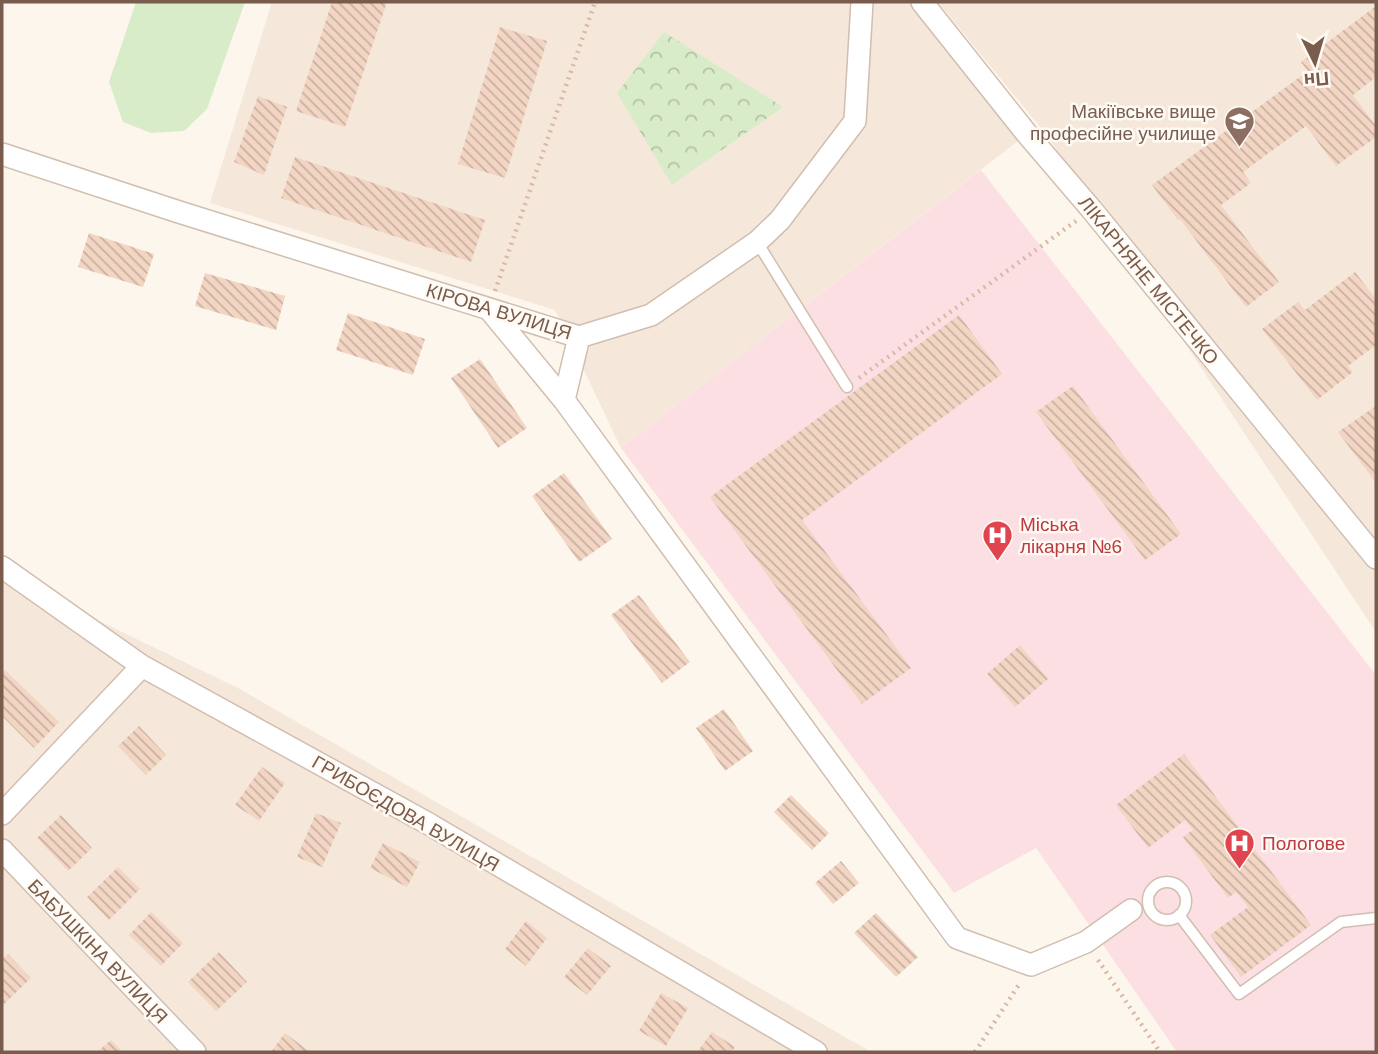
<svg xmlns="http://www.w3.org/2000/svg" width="1378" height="1054" font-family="Arial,sans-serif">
  <defs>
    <pattern id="forest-crowns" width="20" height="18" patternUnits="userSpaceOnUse" patternTransform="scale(1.75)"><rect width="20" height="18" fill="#d8ecc9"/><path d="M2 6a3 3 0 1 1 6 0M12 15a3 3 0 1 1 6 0" fill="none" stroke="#b4c2a5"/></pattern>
    <pattern id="building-back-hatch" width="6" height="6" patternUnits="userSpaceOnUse" patternTransform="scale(1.75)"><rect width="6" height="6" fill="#f3d5c3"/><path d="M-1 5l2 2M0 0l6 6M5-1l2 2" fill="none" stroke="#cab0a1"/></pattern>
  </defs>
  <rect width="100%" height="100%" fill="#fdf6ec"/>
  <path fill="#f5e8da" d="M272,2H922L1027,134L621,448L555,310L210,203Z
    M938,2H1376V632L1049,138Z
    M2,574L238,688L871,1052H2Z"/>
  <path fill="#fbdfe3" d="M981,170L1376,675V1052H1177L1036,848L954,893L621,448Z"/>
  <path fill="#d8ecc9" d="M136,2H245L207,109L184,131L151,133L123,122L109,82Z"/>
  <path fill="url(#forest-crowns)" d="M664,32L783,107L672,185L617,93Z"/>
  <path fill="url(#building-back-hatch)" d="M332,2H387L345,127L296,111Z
    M1376,6V77L1353,95L1376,126V137L1336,166L1306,126L1243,172L1251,183L1221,205L1279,282L1246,307L1180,219L1178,220L1152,185L1308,71L1301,62Z
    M500,27L547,41L505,178L458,164Z
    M258,96L287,107L264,175L234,162Z
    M295,157L485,220L471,262L281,198Z
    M89,233L154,254L143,287L78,267Z
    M1355,272L1376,299V345L1348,366L1353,372L1317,400L1262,329L1298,302L1305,310Z
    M205,273L285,296L276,330L195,306Z
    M348,313L425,339L413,375L336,350Z
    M959,315L1002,374L802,520L911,668L862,704L710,497Z
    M480,359L527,428L498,448L451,378Z
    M1073,386L1181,534L1145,560L1036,412Z
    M1376,406V483L1338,432Z
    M564,473L612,539L579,562L532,496Z
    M639,595L690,662L662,683L611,615Z
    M1020,645L1048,679L1015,707L987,674Z
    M5,670L59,722L34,748L2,716V673Z
    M724,709L753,751L725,771L696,728Z
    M139,726L166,755L146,775L118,746Z
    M1184,754L1311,925L1241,977L1210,935L1248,907L1236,892L1228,898L1183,837L1193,830L1185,820L1148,848L1116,805Z
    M262,767L285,783L259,821L235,805Z
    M791,795L829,833L812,850L774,812Z
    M316,813L341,823L322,867L297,857Z
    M61,815L92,848L68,871L37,838Z
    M383,843L420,862L407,887L370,868Z
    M841,861L859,883L833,904L815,883Z
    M118,867L140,889L109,920L87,897Z
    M151,912L183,943L161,966L129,935Z
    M876,913L918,957L896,977L854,933Z
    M526,921L547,938L526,966L505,949Z
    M588,948L611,966L587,995L564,977Z
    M219,952L247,982L216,1011L188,982Z
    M8,954L31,978L2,1006V959Z
    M661,993L688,1008L666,1046L639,1031Z
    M712,1032L735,1047L731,1052H697Z
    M285,1033L310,1052H271Z
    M111,1040L123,1052H97Z"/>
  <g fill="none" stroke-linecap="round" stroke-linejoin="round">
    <defs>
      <path id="service" d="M757,242L847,387
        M1148 901a19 19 0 1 1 38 0a19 19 0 1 1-38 0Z
        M1179,915L1239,994L1341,922L1376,918"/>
      <path id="minor" d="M922,2L1027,134L1092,210L1376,558
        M2,154L179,212L579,337L651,315L757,242L780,220L855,121L862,2
        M489,309L564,400
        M579,337L564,400L957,938L1031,965L1086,942L1131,910
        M2,567L142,666L429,824L816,1052
        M2,814L142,666
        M2,850L195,1052"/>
    </defs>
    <use href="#service" stroke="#d1beb0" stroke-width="13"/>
    <use href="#minor" stroke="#d1beb0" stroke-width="24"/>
    <path stroke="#d9b8a5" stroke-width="4.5" stroke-dasharray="2 5" stroke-linecap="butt" d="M495,291L595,2
      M859,378L1076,221
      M1098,960L1160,1052
      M975,1052L1020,983"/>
    <use href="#service" stroke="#fff" stroke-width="10"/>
    <use href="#minor" stroke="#fff" stroke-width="21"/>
  </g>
  <defs>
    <symbol id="university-pin" viewBox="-11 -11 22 30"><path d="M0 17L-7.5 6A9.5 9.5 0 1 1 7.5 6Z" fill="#8d6e63" stroke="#fffaf3"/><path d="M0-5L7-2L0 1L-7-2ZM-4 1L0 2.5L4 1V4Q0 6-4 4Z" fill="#fff"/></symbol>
    <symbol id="hospital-pin" viewBox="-11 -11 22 30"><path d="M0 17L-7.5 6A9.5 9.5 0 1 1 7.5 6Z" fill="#e0444e" stroke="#fffaf3"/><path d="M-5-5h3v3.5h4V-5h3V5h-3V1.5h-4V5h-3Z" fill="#fff"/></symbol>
  </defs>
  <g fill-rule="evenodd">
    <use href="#university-pin" x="1222" y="104" width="35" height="47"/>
    <use href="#hospital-pin" x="980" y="518" width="35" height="47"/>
    <use href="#hospital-pin" x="1222" y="826" width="35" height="47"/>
  </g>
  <g text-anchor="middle" stroke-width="5" stroke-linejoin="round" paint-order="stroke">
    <g font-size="19" fill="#785e54" stroke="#fffaf3" text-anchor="end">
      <text x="1216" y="118">Макіївське вище<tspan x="1216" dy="22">професійне училище</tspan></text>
    </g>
    <g font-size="19" fill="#7a5c4d" stroke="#fffaf3">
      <text transform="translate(1149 280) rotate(51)" y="7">ЛІКАРНЯНЕ МІСТЕЧКО</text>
      <text transform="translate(499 311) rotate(17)" y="7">КІРОВА ВУЛИЦЯ</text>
      <text transform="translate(406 813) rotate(30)" y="7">ГРИБОЄДОВА ВУЛИЦЯ</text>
      <text transform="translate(98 951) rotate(46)" y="7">БАБУШКІНА ВУЛИЦЯ</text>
    </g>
    <g font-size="19" fill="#be3a42" stroke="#fffaf3" text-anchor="start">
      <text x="1020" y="531">Міська<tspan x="1020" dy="22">лікарня №6</tspan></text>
      <text x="1262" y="850">Пологове</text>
    </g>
  </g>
  <rect width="1378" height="1054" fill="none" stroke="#7a5c4d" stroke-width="7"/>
  <g transform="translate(1315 63) rotate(175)" stroke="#fffaf3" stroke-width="5" paint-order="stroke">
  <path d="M0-5L12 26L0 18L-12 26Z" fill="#7a5c4d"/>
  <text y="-10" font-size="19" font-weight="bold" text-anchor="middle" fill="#7a5c4d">Пн</text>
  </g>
</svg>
